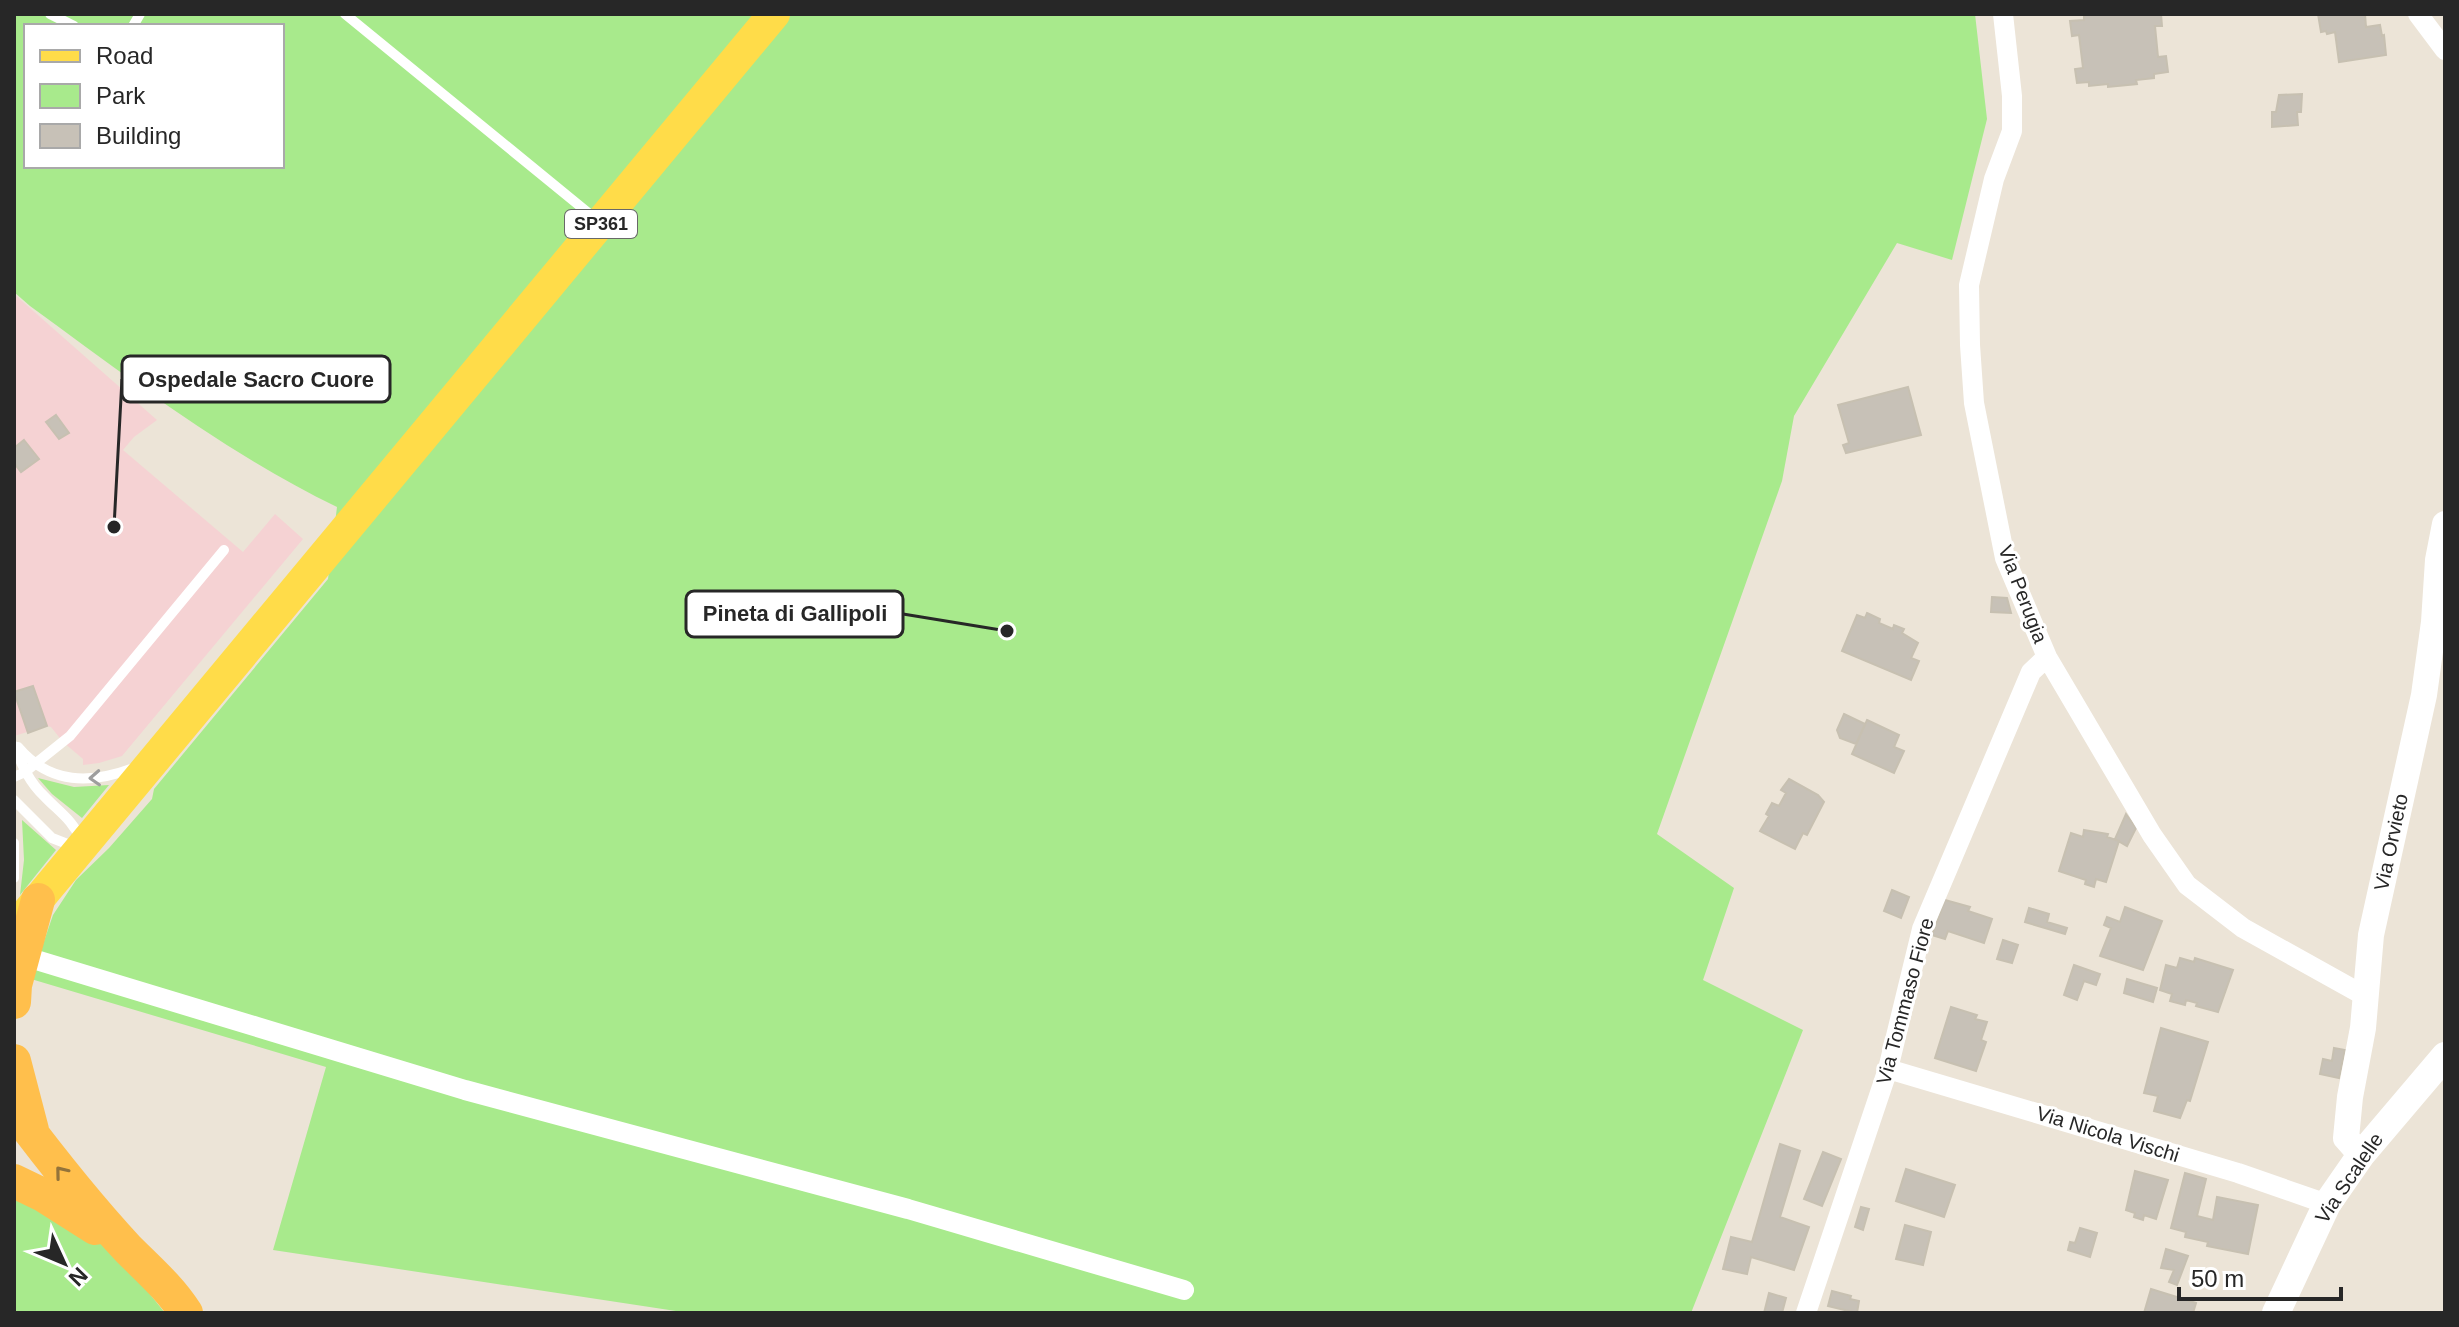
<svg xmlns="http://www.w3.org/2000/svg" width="2459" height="1327" font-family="Helvetica,sans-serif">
  <rect width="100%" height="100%" fill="#ece4d7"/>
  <path fill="#f5d2d3" d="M14,294L157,420L134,437L123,450L243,552L275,514L303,539L122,756L99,763L83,765V759L63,742L51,727L47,726L14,736Z"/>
  <path fill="#a8ea8c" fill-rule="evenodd" d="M14,14H1975L1987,119L1952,260L1897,243L1794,416L1782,481L1657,834L1734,888L1703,980L1803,1030L1691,1313H689L273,1250L326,1067L31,979L53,915L76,880L109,848L152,799L154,789L328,579L337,507C227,454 129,378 30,306L14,292ZM26,26H282V166H26Z
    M38,778L74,787L109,785L82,818L52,794Z
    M22,820L56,850L20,895L24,860Z
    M14,1195L82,1229L125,1263L165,1313H14Z"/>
  <path fill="#c7c1b7" stroke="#c7c0b1" stroke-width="2" d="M2161,14L2162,26H2155L2158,57L2166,56L2168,72L2154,74V78L2136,80L2137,84L2108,87V84L2089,86V82L2077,83L2075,69L2083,68L2079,35L2072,36L2070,21L2084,20V15L2091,14Z
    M2318,14H2365L2366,27L2380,25L2382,36L2384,35L2386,55L2339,62L2335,32L2327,34L2326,31L2321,32Z
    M2302,94L2301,112H2297L2298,125L2272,127V112H2276L2279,95Z
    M1908,387L1921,435L1846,453L1843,445L1849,443L1838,405Z
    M56,415L69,433L59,439L46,422Z
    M24,440L39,459L21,472L14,463V448Z
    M1992,597L2007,598L2011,613L1991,612Z
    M1867,613L1880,619L1879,623L1893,629L1894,625L1904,629L1902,633L1918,643L1911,658L1919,661L1911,680L1842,651L1857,615L1865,618Z
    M33,686L47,726L28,733L14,692Z
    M1844,714L1865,724L1856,744L1840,738L1837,730Z
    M1867,720L1899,735L1894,747L1904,751L1894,773L1852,754Z
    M1789,779L1818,795L1824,802L1807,835L1803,833L1795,849L1760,831L1769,816L1766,814L1772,803L1779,806L1786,793L1781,790Z
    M2126,814L2136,828L2127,846L2115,839Z
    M2084,830L2108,834L2107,837L2119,841L2106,882L2096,879L2094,887L2085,884L2086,880L2059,871L2071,833L2083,837Z
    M1892,890L1909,897L1901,918L1884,911Z
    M1945,900L1970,907L1968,911L1992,919L1984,943L1948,931L1945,939L1932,935Z
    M2125,907L2162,921L2143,970L2100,956L2111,928L2104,925L2107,917L2120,922Z
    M2029,908L2049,914L2047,922L2067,928L2065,934L2025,922Z
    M2003,940L2018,945L2012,963L1997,959Z
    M2180,958L2194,962L2195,958L2233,970L2218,1012L2196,1006L2197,1003L2186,1000L2185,1005L2170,1001L2172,994L2160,990L2166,965L2177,968Z
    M2074,965L2100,974L2096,985L2084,981L2077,1000L2064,995Z
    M2127,979L2157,988L2153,1002L2124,993Z
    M1951,1007L1977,1015L1975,1019L1987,1022L1981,1040L1986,1042L1976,1071L1935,1058Z
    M2161,1028L2208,1042L2190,1101L2187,1100L2180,1118L2154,1111L2158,1096L2144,1093Z
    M2334,1048L2345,1050L2339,1078L2320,1074L2323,1059L2332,1061Z
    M1780,1144L1800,1151L1780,1217L1809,1227L1794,1270L1751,1257L1747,1274L1723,1269L1731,1237L1752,1242Z
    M1823,1152L1841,1159L1822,1206L1804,1199Z
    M1906,1169L1955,1185L1944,1217L1896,1201Z
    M2135,1171L2168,1180L2156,1219L2144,1215L2143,1220L2134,1217L2135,1213L2126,1210Z
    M2185,1173L2206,1179L2197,1216L2213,1220L2217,1197L2258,1205L2248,1254L2207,1246L2208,1242L2185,1237L2186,1232L2171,1228Z
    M1861,1207L1869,1209L1863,1230L1855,1227Z
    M1905,1225L1931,1232L1923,1265L1896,1259Z
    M2080,1228L2097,1233L2090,1257L2068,1250L2070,1242L2075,1243Z
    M2166,1249L2188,1256L2177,1285L2169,1282L2174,1270L2161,1268Z
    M2151,1289L2196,1303L2193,1313H2144Z
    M1832,1291L1851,1296L1850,1299L1859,1301L1857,1313L1828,1306Z
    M1769,1293L1786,1298L1782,1313H1764Z"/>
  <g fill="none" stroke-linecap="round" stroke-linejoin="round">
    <path stroke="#fff" stroke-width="10" d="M50,14L74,26
      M345,14L597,220
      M133,26L140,14
      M14,746C22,765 29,782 44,796C58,811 73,820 81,840
      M18,747C50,785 91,784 134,768
      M14,777L25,772L70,736L224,550
      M14,800L52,838L75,847
      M14,843V878"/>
    <path stroke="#fff" stroke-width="20" d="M2003,14L2012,96V131L1994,179L1969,285L1970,345L1974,403L2005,558L2047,657L2152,835L2187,885L2243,928L2365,996
      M2418,14L2445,50
      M23,956L465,1090L908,1209L1184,1290
      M1888,1069L2238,1173L2327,1204
      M1806,1313L1888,1069L1922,929L2031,672L2047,657"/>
    <path stroke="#fff" stroke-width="26" d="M2361,1155L2346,1138L2350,1097L2363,1028L2371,935L2424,695L2434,622L2438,560L2445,524"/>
    <path stroke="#fff" stroke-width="28" d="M2276,1313L2327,1204L2361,1155L2445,1056"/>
    <path stroke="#ffdc49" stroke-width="32" d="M22,919L774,14"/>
    <path stroke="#ffbf4c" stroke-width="34" d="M14,1002L15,985L38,900
      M14,1061L32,1130
      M14,1110C50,1158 87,1205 128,1249C149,1270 170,1288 186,1313
      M14,1181L43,1195L95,1228"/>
  </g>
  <defs><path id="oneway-chevron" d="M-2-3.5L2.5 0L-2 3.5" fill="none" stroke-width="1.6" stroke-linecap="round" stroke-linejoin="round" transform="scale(2)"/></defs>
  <use stroke="#9e9e9e" href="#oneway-chevron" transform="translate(95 778) rotate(177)"/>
  <use stroke="#93733a" href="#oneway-chevron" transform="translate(61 1172) rotate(-129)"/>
  <g text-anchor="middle" stroke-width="6" stroke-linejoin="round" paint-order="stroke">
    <rect fill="#fff" stroke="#686868" stroke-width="2" x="565" y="210" width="72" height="28" rx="6"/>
    <g font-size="18" font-weight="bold" fill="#272727">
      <text x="601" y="230">SP361</text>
    </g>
    <g font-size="20" fill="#272727" stroke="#fff">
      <text transform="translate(2023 594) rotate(69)" y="7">Via Perugia</text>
      <text transform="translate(2391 842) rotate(-78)" y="7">Via Orvieto</text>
      <text transform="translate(1905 1001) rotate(-75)" y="7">Via Tommaso Fiore</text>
      <text transform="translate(2108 1134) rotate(17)" y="7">Via Nicola Vischi</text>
      <text transform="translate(2349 1178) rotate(-56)" y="7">Via Scalelle</text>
    </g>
  </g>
  <path fill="none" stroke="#272727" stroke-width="3" d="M114 527L122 379M1007 631L903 614"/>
  <g fill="#272727" stroke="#fff" stroke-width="3">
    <circle cx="114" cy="527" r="8"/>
    <circle cx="1007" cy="631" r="8"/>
  </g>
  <g fill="#fff" stroke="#272727" stroke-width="3">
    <rect x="122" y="356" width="268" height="46" rx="8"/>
    <rect x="686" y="591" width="217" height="46" rx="8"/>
  </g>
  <g font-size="22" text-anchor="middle" font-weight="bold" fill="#272727">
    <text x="256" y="387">Ospedale Sacro Cuore</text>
    <text x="795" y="621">Pineta di Gallipoli</text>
  </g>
  <rect width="2459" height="1327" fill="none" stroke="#272727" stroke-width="32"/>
  <rect x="24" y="24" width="260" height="144" fill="#ffffff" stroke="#a9a9a9" stroke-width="2"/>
  <rect x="40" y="50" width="40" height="12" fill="#ffdc49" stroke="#a9a9a9" stroke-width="2"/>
  <text x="96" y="64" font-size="24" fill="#272727">Road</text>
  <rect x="40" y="84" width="40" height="24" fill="#a8ea8c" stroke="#a9a9a9" stroke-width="2"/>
  <text x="96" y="104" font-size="24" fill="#272727">Park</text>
  <rect x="40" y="124" width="40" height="24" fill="#c7c1b7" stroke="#a9a9a9" stroke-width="2"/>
  <text x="96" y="144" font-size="24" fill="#272727">Building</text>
  <g transform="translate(64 1263) rotate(134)" stroke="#ffffff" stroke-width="6" paint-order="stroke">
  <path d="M0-6L14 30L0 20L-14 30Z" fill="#272727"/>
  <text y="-12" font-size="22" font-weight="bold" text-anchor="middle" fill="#272727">N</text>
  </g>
  <path d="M2179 1287v12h162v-12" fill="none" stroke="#272727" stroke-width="4"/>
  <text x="2191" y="1287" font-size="24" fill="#272727" stroke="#ffffff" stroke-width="6" paint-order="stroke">50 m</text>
</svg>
